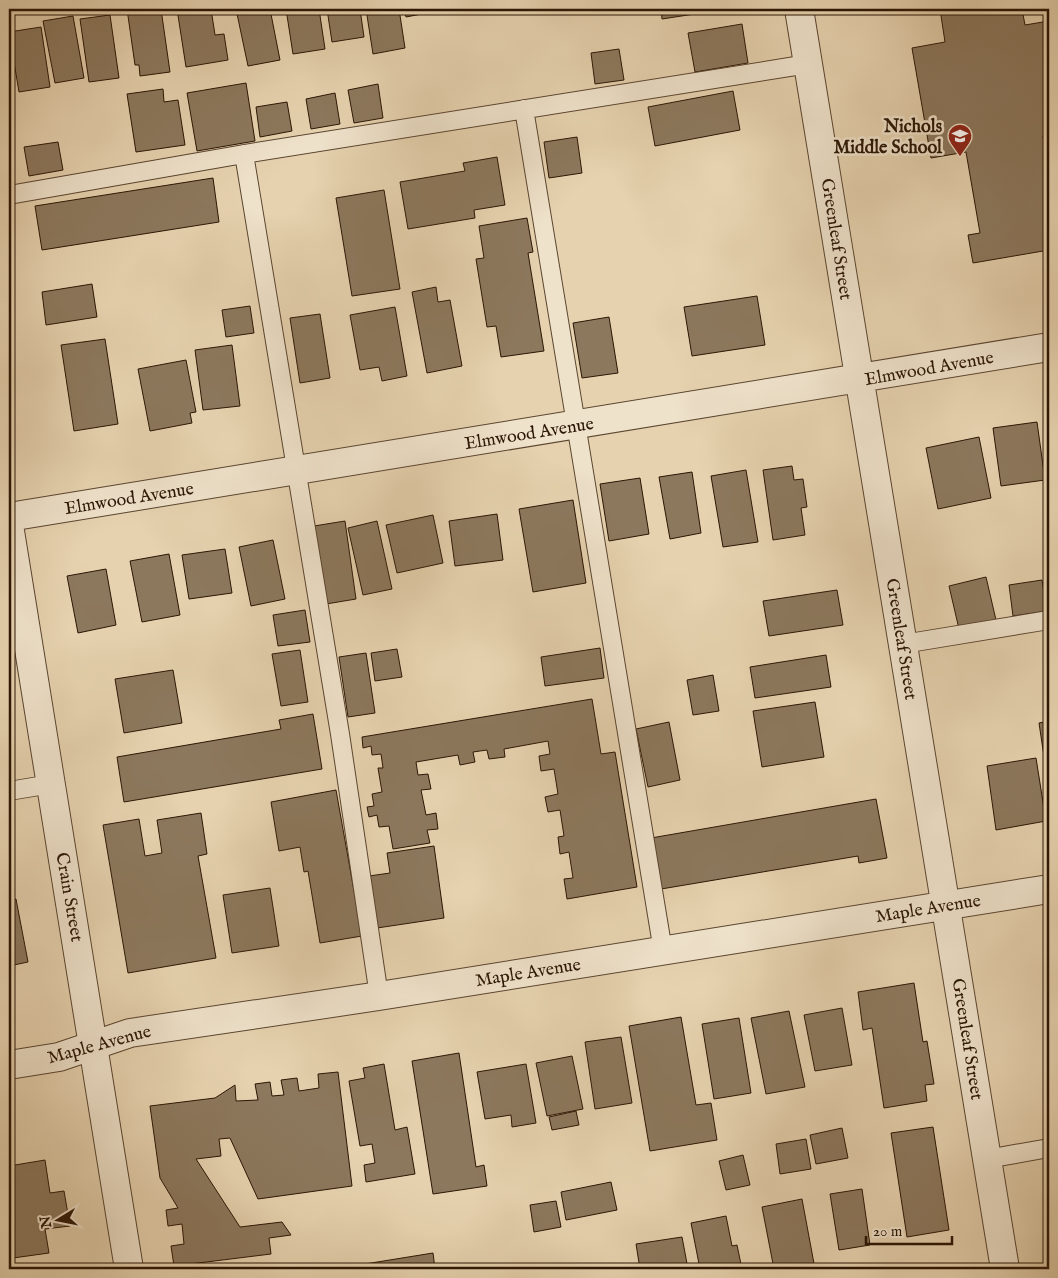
<svg xmlns="http://www.w3.org/2000/svg" width="1058" height="1278" font-family="'IM FELL English',serif">
  <rect width="100%" height="100%" fill="#e6d2af"/>
  <filter id="stains"><feTurbulence type="fractalNoise" baseFrequency=".004" numOctaves="4"/><feColorMatrix values="0 0 0 0 .2 0 0 0 0 .09 0 0 0 0 .02 0 0 0 .5 -.17"/></filter>
  <radialGradient id="worn" r=".72"><stop offset=".6" stop-color="#630" stop-opacity="0"/><stop offset="1" stop-color="#630" stop-opacity=".3"/></radialGradient>
  <path fill="#8c785d" stroke="#2b1605" d="M127,9H161L170,72L140,76L139,65H135Z
    M177,9H211L215,35L224,34L228,60L186,67Z
    M236,9H270L280,60L248,66Z
    M286,9H319L325,49L293,54Z
    M327,9H360L364,37L332,42Z
    M366,9H399L405,48L373,54Z
    M404,9H437V11L406,17Z
    M661,9H727L662,19Z
    M940,9H1022L1025,25L1049,21V135L1043,136L1049,170V250L973,263L968,235L980,233L966,152L931,158L912,48L945,42Z
    M110,15L119,78L89,82L80,19Z
    M73,16L84,78L55,83L43,21Z
    M742,24L748,63L695,72L688,33Z
    M41,27L50,87L19,92L9,32Z
    M619,49L624,80L595,84L591,53Z
    M246,83L255,141L197,151L187,93Z
    M378,84L383,118L354,123L348,90Z
    M163,89L164,102L178,100L185,145L136,152L127,94Z
    M733,91L740,130L655,146L648,107Z
    M335,93L340,124L311,129L306,99Z
    M287,102L292,131L260,137L256,107Z
    M577,137L582,173L549,178L544,142Z
    M58,142L63,170L29,176L24,147Z
    M497,157L505,205L474,210L475,218L408,229L400,182L465,171L463,163Z
    M213,178L219,222L42,250L35,206Z
    M384,190L400,289L352,296L336,198Z
    M527,218L533,252L528,253L544,351L501,357L496,326L487,327L476,259L484,258L479,226Z
    M92,284L97,317L46,325L42,292Z
    M436,287L438,302L450,300L462,366L427,373L412,292Z
    M757,296L765,345L692,356L684,307Z
    M250,306L254,333L226,337L222,310Z
    M395,307L407,376L382,381L379,367L360,370L350,315Z
    M320,314L330,378L300,383L290,318Z
    M609,317L618,373L582,378L573,323Z
    M105,339L118,424L74,431L61,345Z
    M232,345L240,406L203,410L195,350Z
    M186,360L196,412L190,413L192,423L150,431L138,369Z
    M1037,422L1045,480L1001,486L993,428Z
    M979,437L991,498L938,509L926,448Z
    M792,466L794,480L803,479L807,507L801,508L805,535L773,540L763,470Z
    M746,470L758,542L723,547L711,476Z
    M692,472L701,533L670,539L659,477Z
    M640,478L649,534L609,541L600,484Z
    M573,500L586,583L533,592L519,509Z
    M497,514L503,560L455,566L449,521Z
    M433,515L443,563L397,573L386,525Z
    M345,521L356,599L326,604L314,526Z
    M377,521L392,589L363,595L348,528Z
    M273,540L285,599L251,606L239,547Z
    M225,549L232,593L189,599L182,555Z
    M169,554L180,615L142,622L130,561Z
    M106,569L116,625L78,633L67,576Z
    M986,577L996,620L959,629L949,586Z
    M1042,580L1047,611L1013,616L1009,585Z
    M837,590L843,625L769,636L763,601Z
    M305,610L310,642L278,646L273,615Z
    M600,648L604,678L545,686L541,657Z
    M397,649L402,677L375,681L371,653Z
    M300,650L308,702L281,706L272,654Z
    M366,653L375,713L348,717L339,657Z
    M826,655L831,687L755,698L750,667Z
    M173,670L182,723L124,733L115,679Z
    M713,675L719,711L693,715L687,680Z
    M592,699L601,754L615,752L637,887L567,899L564,879L573,878L569,852L560,854L558,837L564,836L560,810L548,812L545,797L558,794L554,769L541,771L539,756L550,754L548,741L504,749L505,757L489,759L487,750L473,752L475,762L460,765L458,755L416,762L418,775L428,774L431,789L421,790L426,815L436,813L438,829L427,830L430,843L393,849L389,826L379,827L377,815L369,817L367,807L374,806L372,794L382,792L378,768H383L381,754L372,755L371,746L363,748L362,737Z
    M815,702L824,757L762,767L753,711Z
    M313,714L322,769L124,802L117,757L281,729L279,720Z
    M1049,721V790L1039,723Z
    M669,722L680,780L648,787L636,729Z
    M1036,758L1046,821L996,830L987,766Z
    M336,790L362,936L320,943L308,871L304,872L300,847L279,851L271,802Z
    M876,799L887,858L859,863L858,856L661,889L651,838Z
    M201,813L207,854L198,856L216,958L128,973L103,825L139,819L145,856L162,853L157,820Z
    M434,846L444,918L377,928L369,876L390,873L387,853Z
    M270,888L279,946L232,953L223,895Z
    M16,899L28,962L9,966V900Z
    M914,983L923,1042L927,1041L934,1084L925,1085L927,1101L884,1108L872,1028L863,1030L858,992Z
    M842,1008L852,1065L815,1071L804,1015Z
    M789,1011L805,1087L766,1094L751,1018Z
    M681,1017L696,1105L711,1103L717,1140L650,1151L629,1026Z
    M739,1018L751,1093L714,1099L702,1024Z
    M621,1037L632,1103L595,1109L585,1042Z
    M459,1053L476,1167L484,1165L487,1186L433,1194L412,1061Z
    M572,1056L583,1109L547,1116L536,1063Z
    M384,1064L395,1130L407,1127L415,1174L366,1182L364,1165L375,1163L372,1144L360,1146L349,1081L365,1078L363,1068Z
    M526,1064L536,1123L512,1127L511,1115L485,1119L477,1072Z
    M338,1072L352,1186L258,1199L230,1138L219,1139L221,1156L196,1159L240,1227L282,1222L291,1235L269,1238L271,1254L174,1266L171,1246L184,1244L182,1224L168,1226L166,1210L178,1208L160,1178L150,1106L215,1098L235,1085L236,1101L258,1100L255,1084L270,1082L272,1096L284,1095L281,1080L297,1078L299,1091L319,1088L318,1074Z
    M1049,1093V1121L1048,1122L1044,1094Z
    M576,1111L579,1125L552,1130L549,1117Z
    M933,1127L949,1230L907,1237L891,1133Z
    M842,1128L848,1158L816,1164L810,1135Z
    M806,1139L811,1169L780,1174L776,1144Z
    M743,1155L750,1185L726,1190L719,1161Z
    M45,1160L50,1193L64,1191L70,1226L45,1229L49,1253L13,1258L9,1231V1166Z
    M611,1182L617,1210L566,1220L561,1192Z
    M862,1189L870,1245L839,1250L830,1194Z
    M802,1199L815,1269H774L762,1207Z
    M556,1201L561,1227L534,1232L530,1205Z
    M726,1216L732,1246L737,1245L742,1269H700L691,1223Z
    M682,1237L688,1269H640L636,1244Z
    M433,1253L435,1269H334Z"/>
  <g fill="none" stroke-linecap="round" stroke-linejoin="round">
    <defs>
      <path id="lane" d="M524,109L663,951
        M244,154L340,734L379,996
        M9,195L244,154L808,64
        M903,644L1049,620
        M9,791L51,784
        M987,1159L1049,1148"/>
      <path id="street" d="M799,9L1005,1269
        M9,517L1049,347
        M9,525L129,1269
        M9,1065L59,1057L130,1033L379,996L1049,889"/>
    </defs>
    <use href="#lane" stroke="#5a4530" stroke-width="20"/>
    <use href="#street" stroke="#5a4530" stroke-width="30"/>
    <use href="#lane" stroke="#efe2cb" stroke-width="18"/>
    <use href="#street" stroke="#efe2cb" stroke-width="28"/>
  </g>
  <defs>
    <symbol id="school-pin" viewBox="-11 -11 22 30"><path d="M0 17L-7.5 6A9.5 9.5 0 1 1 7.5 6Z" fill="#8f2418" stroke="#efe2cb"/><path d="M0-5L7-2L0 1L-7-2ZM-4 1L0 2.5L4 1V4Q0 6-4 4Z" fill="#fff"/></symbol>
  </defs>
  <g fill-rule="evenodd">
    <use href="#school-pin" x="946" y="122" width="28" height="38"/>
  </g>
  <g text-anchor="middle" stroke-width="5" stroke-linejoin="round" paint-order="stroke">
    <g font-size="18" font-weight="bold" fill="#2b1605" stroke="#efe2cb" text-anchor="end">
      <text x="942" y="132">Nichols<tspan x="942" dy="21">Middle School</tspan></text>
    </g>
    <g font-size="18" fill="#2b1605" stroke="#efe2cb">
      <text transform="translate(837 239) rotate(81)" y="6">Greenleaf Street</text>
      <text transform="translate(929 368) rotate(-10)" y="6">Elmwood Avenue</text>
      <text transform="translate(529 433) rotate(-9)" y="6">Elmwood Avenue</text>
      <text transform="translate(129 498) rotate(-9)" y="6">Elmwood Avenue</text>
      <text transform="translate(902 639) rotate(81)" y="6">Greenleaf Street</text>
      <text transform="translate(70 897) rotate(80)" y="6">Crain Street</text>
      <text transform="translate(928 908) rotate(-9)" y="6">Maple Avenue</text>
      <text transform="translate(528 972) rotate(-9)" y="6">Maple Avenue</text>
      <text transform="translate(968 1039) rotate(81)" y="6">Greenleaf Street</text>
      <text transform="translate(99 1044) rotate(-15)" y="6">Maple Avenue</text>
    </g>
  </g>
  <rect width="1058" height="1278" fill="none" stroke="#e6d2af" stroke-width="30"/>
  <rect x="10" y="10" width="1038" height="1258" fill="none" stroke="#2b1605" stroke-width="2.5"/>
  <rect x="15" y="15" width="1028" height="1248" fill="none" stroke="#2b1605"/>
  <g transform="translate(58 1220) rotate(260)" stroke="#efe2cb" stroke-width="4" paint-order="stroke">
  <path d="M0-4L9 19L0 12L-9 19Z" fill="#2b1605"/>
  <text y="-8" font-size="14" font-weight="bold" text-anchor="middle" fill="#2b1605">N</text>
  </g>
  <path d="M866 1236v8h86v-8" fill="none" stroke="#2b1605" stroke-width="2.5"/>
  <text x="873" y="1236" font-size="15" fill="#2b1605" stroke="#efe2cb" stroke-width="4" paint-order="stroke">20 m</text>
  <rect width="100%" height="100%" filter="url(#stains)"/>
  <rect width="100%" height="100%" fill="url(#worn)"/>
</svg>
